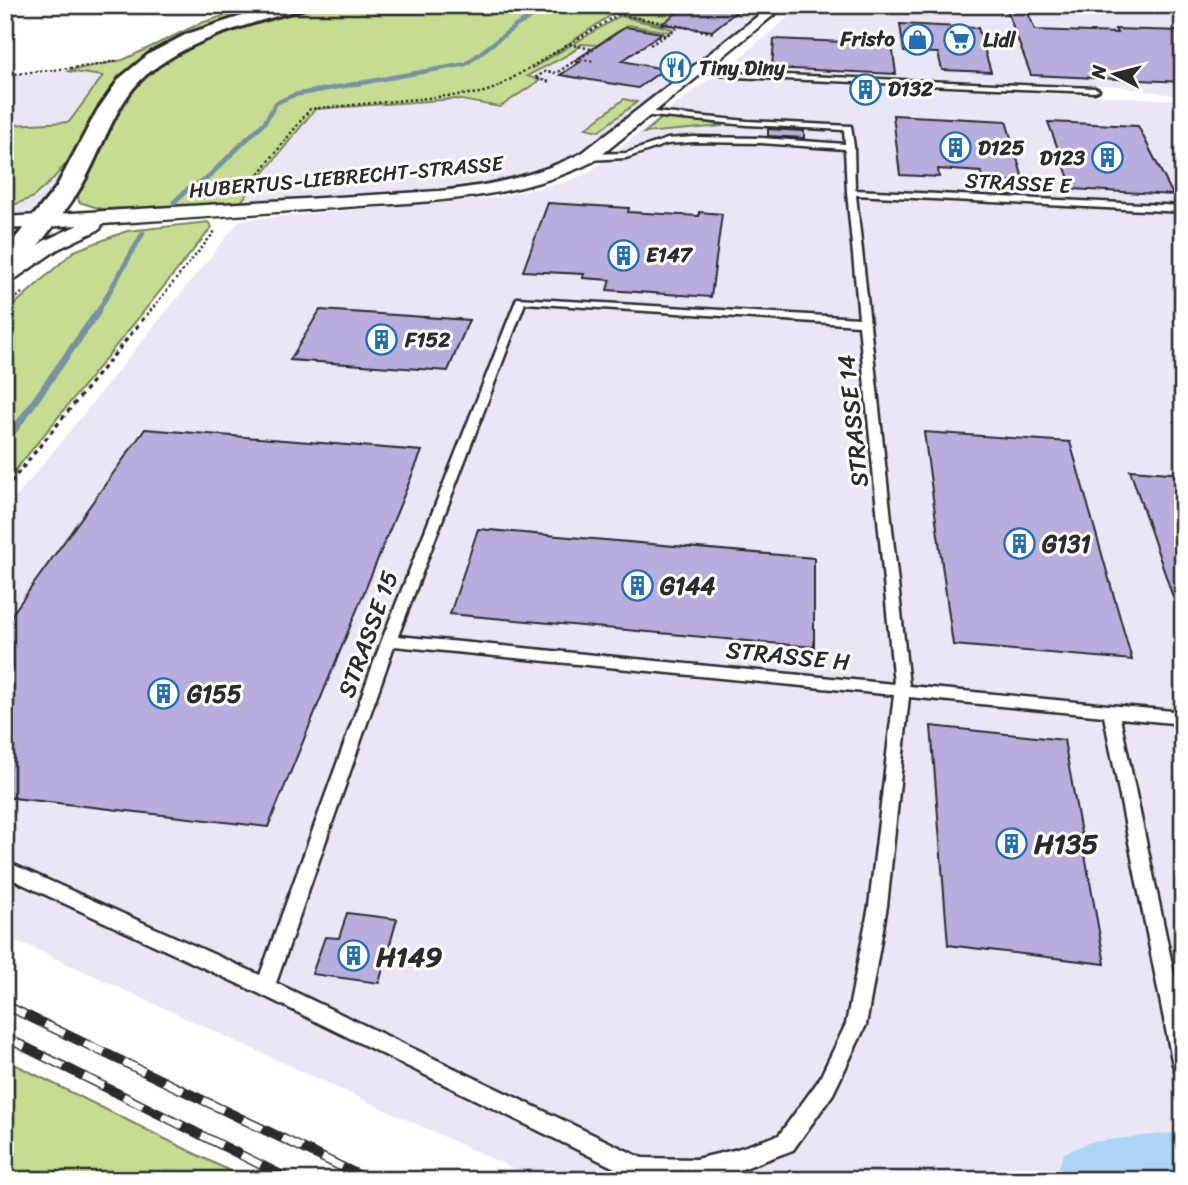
<svg xmlns="http://www.w3.org/2000/svg" width="1188" height="1185" font-family="Sriracha,sans-serif">
  <rect width="100%" height="100%" fill="#fff"/>
  <filter id="ink" filterUnits="userSpaceOnUse"><feTurbulence type="fractalNoise" baseFrequency=".0143" numOctaves="2"/><feDisplacementMap in="SourceGraphic" scale="14" xChannelSelector="R" yChannelSelector="G"/><feConvolveMatrix kernelMatrix="1 2 1 2 8 2 1 2 1" color-interpolation-filters="sRGB"/></filter>
  <g filter="url(#ink)">
    <path fill="#eae6f5" d="M637,5H770L693,68L564,163L528,176L491,184L239,204L315,109L476,98L498,88Z
      M802,5H1183V97L1118,86L727,69Z
      M132,64L100,103L71,162L42,207L5,254V77Z
      M710,78L1183,100V1180H538L5,935V511L240,220L493,198L565,182L588,173Z"/>
    <path fill="#c6dc91" stroke="#78845e" stroke-width="2" d="M259,5H289L209,29L110,94L66,164L50,182L32,198L5,208V128L10,125L69,122L103,76L67,71L123,60L201,23Z
      M323,5H570L611,15L531,69L620,16L673,29L669,32L628,25L597,45L581,44C575,54 540,68 527,76L540,80L500,107L456,99L315,109L239,204L101,209L79,202L78,195C98,162 110,125 130,94C164,39 264,22 323,5Z
      M636,5H687L663,23L664,25L620,14Z
      M624,99L637,102L599,131L586,128Z
      M662,118L695,120L723,126L644,133Z
      M208,222L212,227L5,483V313L74,251L127,231Z
      M5,1059L24,1069L248,1180H5Z"/>
    <g fill="none" stroke-linecap="round" stroke-linejoin="round">
      <path stroke="#7891a5" stroke-width="4.5" d="M247,139L265,122L276,103L294,95L466,64L517,25L554,5"/>
      <path stroke="#7891a5" stroke-width="5" d="M174,202L189,188L205,180L249,137
        M96,315L143,233"/>
      <path stroke="#7891a5" stroke-width="7" d="M5,443L97,313"/>
      <path fill="#acd5f6" fill-rule="evenodd" d="M1171,1133L1183,1135V1180H1054L1064,1153L1091,1142Z"/>
    </g>
    <path fill="#b9addd" stroke="#2b2b2b" stroke-width="2" d="M687,5H745L712,31L662,24Z
      M1005,5H1025L1035,30L1117,33L1115,29L1183,31V82L1031,75Z
      M900,24L978,28L991,72L942,70L938,53L904,52Z
      M626,27L662,33L622,61L664,69L638,88L560,75L580,62L574,61Z
      M774,39L892,44L896,74L772,68Z
      M893,115L1006,121L1024,182L983,180L981,172L938,169L939,177L900,175Z
      M1048,122L1138,126L1173,195L1073,189Z
      M768,129L804,131V138L768,136Z
      M548,203L629,208L628,212L699,216V212L722,214L711,297L607,290L610,280L583,278L584,274L523,271Z
      M320,310L469,320L448,371L290,360Z
      M145,429L422,451L268,827L5,797V624Z
      M924,432L1070,442L1132,660L953,645Z
      M1130,470L1183,474V614L1179,615Z
      M478,529L814,558V647L450,614Z
      M931,726L1064,740L1105,964L948,945Z
      M347,913L397,919L379,983L312,974L325,937L339,938Z"/>
    <g fill="none" stroke-linecap="round" stroke-linejoin="round">
      <defs>
        <path id="service" d="M870,5H881L878,7Z
          M702,66L734,73L1095,88L1099,90L1095,92L734,77L699,70V66Z
          M644,111L747,121L851,126L854,147L855,190L1183,206V212L856,195L909,686L1183,712V724L1120,718L1183,1016V1074L1176,1072L1173,1065L1104,716L909,697L887,906L866,1025L833,1094L793,1150L734,1172L700,1180H641L633,1177L258,993L5,876V861L260,975L382,640L517,298L859,318L847,192L845,149L761,143L694,142L667,144L626,158L588,160L584,157L588,154L626,153L667,139L694,137L761,138L845,144L844,130L747,125L641,115L640,113ZM525,303L859,325L894,684L398,636ZM394,646L894,695L869,906L846,1024L819,1080L779,1135L734,1150L696,1159L642,1158L276,983Z"/>
        <path id="minor" d="M772,5H786L594,161C515,200 432,201 346,207C264,213 183,219 102,224L100,229L58,249L12,281L5,283V268L44,241L78,225L5,229V217L439,191C490,186 536,176 582,153Z"/>
        <path id="secondary" d="M275,5H305L302,9C249,24 190,38 146,75C114,103 103,149 82,185C63,217 37,245 15,275L5,277V251L56,188L97,111L120,78L149,54L187,34Z"/>
      </defs>
      <use href="#service" stroke="#2b2b2b" stroke-width="5"/>
      <use href="#minor" stroke="#2b2b2b" stroke-width="5"/>
      <use href="#secondary" stroke="#2b2b2b" stroke-width="6"/>
      <path stroke="#2b2b2b" stroke-width="2.5" stroke-dasharray="2.5 2.5" stroke-linecap="butt" d="M573,5L714,33
        M658,37L671,33
        M569,44L591,49
        M650,45L676,29L675,27
        M580,59L593,61
        M5,75L98,65L119,60
        M549,82L535,78L546,71L556,73L594,49
        M247,189L310,109L481,93L496,88L634,5
        M5,307L22,293
        M147,315L216,230"/>
      <path stroke="#2b2b2b" stroke-width="3.5" stroke-dasharray="4.5 4.5" stroke-linecap="butt" d="M5,489L148,313"/>
      <use href="#service" fill="#fff" fill-rule="evenodd"/>
      <use href="#minor" fill="#fff" fill-rule="evenodd"/>
      <use href="#secondary" fill="#fff" fill-rule="evenodd"/>
      <defs>
        <path id="rail" d="M5,1005L369,1180
          M5,1037L291,1180"/>
      </defs>
      <use href="#rail" stroke="#2b2b2b" stroke-width="10"/>
      <use href="#rail" stroke="#fff" stroke-width="7" stroke-dasharray="22" stroke-linecap="butt"/>
    </g>
  </g>
  <defs>
    <symbol id="shop-ring" viewBox="-11 -11 22 22"><circle r="9.5" fill="#fff" stroke="#1f6fb2" stroke-width="1.5"/><path d="M-5-2.5h2.3a2.7 3.5 0 0 1 5.4 0H5L5.5 6h-11ZM-1.5-2.5h3a1.5 2.3 0 0 0-3 0Z" fill="#1f6fb2"/></symbol>
    <symbol id="supermarket-ring" viewBox="-11 -11 22 22"><circle r="9.5" fill="#fff" stroke="#1f6fb2" stroke-width="1.5"/><path d="M-6-5.5h2.5l.6 2H6L4.5 2H-2.5L-4.4-4H-6ZM-1.5 3.2a1.3 1.3 0 1 0 .1 0ZM3 3.2a1.3 1.3 0 1 0 .1 0Z" fill="#1f6fb2"/></symbol>
    <symbol id="restaurant-ring" viewBox="-11 -11 22 22"><circle r="9.5" fill="#fff" stroke="#1f6fb2" stroke-width="1.5"/><path d="M-5-6h1v4h1v-4h1v4h1v-4h1v5L-1.5 .5V6h-2V.5L-5-1ZM5-6V6H3V1.5H1.5Q1.5-4 5-6Z" fill="#1f6fb2"/></symbol>
    <symbol id="building-ring" viewBox="-11 -11 22 22"><circle r="9.5" fill="#fff" stroke="#1f6fb2" stroke-width="1.5"/><path d="M-4-6H4V6H1V3H-1V6H-4ZM-2.5-4.3h1.7v1.8h-1.7ZM.8-4.3h1.7v1.8H.8ZM-2.5-1h1.7V.8h-1.7ZM.8-1h1.7V.8H.8Z" fill="#1f6fb2"/></symbol>
  </defs>
  <g fill-rule="evenodd">
    <use href="#shop-ring" x="900" y="22" width="35" height="35"/>
    <use href="#supermarket-ring" x="942" y="22" width="35" height="35"/>
    <use href="#restaurant-ring" x="658" y="50" width="35" height="35"/>
    <use href="#building-ring" x="848" y="72" width="35" height="35"/>
    <use href="#building-ring" x="938" y="130" width="35" height="35"/>
    <use href="#building-ring" x="1090" y="140" width="35" height="35"/>
    <use href="#building-ring" x="606" y="238" width="35" height="35"/>
    <use href="#building-ring" x="364" y="322" width="35" height="35"/>
    <use href="#building-ring" x="1002" y="526" width="35" height="35"/>
    <use href="#building-ring" x="620" y="568" width="35" height="35"/>
    <use href="#building-ring" x="146" y="676" width="35" height="35"/>
    <use href="#building-ring" x="994" y="826" width="35" height="35"/>
    <use href="#building-ring" x="336" y="938" width="35" height="35"/>
  </g>
  <g text-anchor="middle" stroke-width="6" stroke-linejoin="round" paint-order="stroke">
    <g font-size="21" font-weight="bold" fill="#2b2b2b" stroke="#fff" text-anchor="start">
      <text x="895" y="46" text-anchor="end">Fristo</text>
      <text x="983" y="47">Lidl</text>
      <text x="699" y="75">Tiny Diny</text>
      <text x="888" y="96">D132</text>
      <text x="978" y="155">D125</text>
      <text x="1085" y="165" text-anchor="end">D123</text>
      <text x="646" y="262">E147</text>
      <text x="405" y="347">F152</text>
    </g>
    <g font-size="21" fill="#2b2b2b" stroke="#fff">
      <text transform="translate(346 177) rotate(-5)" y="7">HUBERTUS-LIEBRECHT-STRASSE</text>
      <text transform="translate(1018 183) rotate(3)" y="7">STRASSE E</text>
    </g>
    <g font-size="24" fill="#2b2b2b" stroke="#fff">
      <text transform="translate(853 421) rotate(-96)" y="8">STRASSE 14</text>
      <text transform="translate(368 634) rotate(-70)" y="8">STRASSE 15</text>
      <text transform="translate(788 656) rotate(6)" y="8">STRASSE H</text>
    </g>
    <g font-size="24" font-weight="bold" fill="#2b2b2b" stroke="#fff" text-anchor="start">
      <text x="1042" y="552">G131</text>
      <text x="660" y="594">G144</text>
      <text x="187" y="702">G155</text>
    </g>
    <g font-size="28" font-weight="bold" fill="#2b2b2b" stroke="#fff" text-anchor="start">
      <text x="1034" y="853">H135</text>
      <text x="376" y="966">H149</text>
    </g>
  </g>
  <rect width="1188" height="1185" fill="none" stroke="#fff" stroke-width="28"/>
  <rect x="14" y="14" width="1160" height="1157" fill="none" stroke="#2b2b2b" stroke-width="2.5" filter="url(#ink)"/>
  <g transform="translate(1115 74) rotate(277)" stroke="#ffffff" stroke-width="5" paint-order="stroke">
  <path d="M0-5L12 26L0 18L-12 26Z" fill="#2b2b2b"/>
  <text y="-10" font-size="19" font-weight="bold" text-anchor="middle" fill="#2b2b2b">N</text>
  </g>
</svg>
